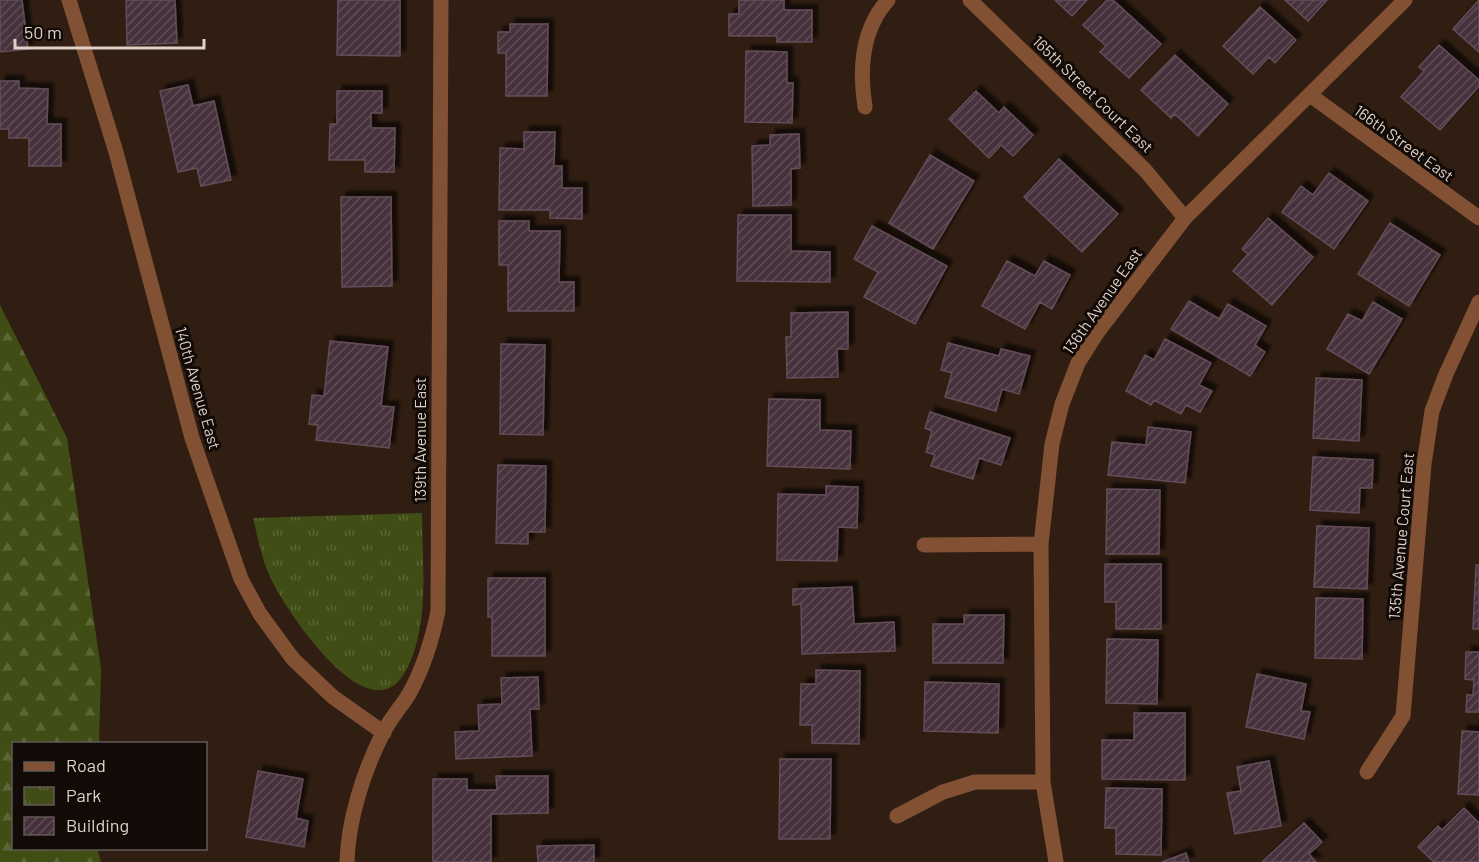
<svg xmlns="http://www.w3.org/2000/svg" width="1479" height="862" font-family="Barlow,sans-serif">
  <defs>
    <pattern id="forest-firs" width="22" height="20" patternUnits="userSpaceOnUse" patternTransform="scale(1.5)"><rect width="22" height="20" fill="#404e15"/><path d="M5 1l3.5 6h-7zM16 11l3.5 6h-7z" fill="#5b6636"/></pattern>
    <pattern id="park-tufts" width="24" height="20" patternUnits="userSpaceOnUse" patternTransform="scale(1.5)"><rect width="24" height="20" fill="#404e15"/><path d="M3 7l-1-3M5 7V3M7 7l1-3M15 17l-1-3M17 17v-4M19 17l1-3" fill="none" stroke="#5b6636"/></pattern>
    <pattern id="building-hatch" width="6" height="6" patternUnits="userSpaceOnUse" patternTransform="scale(1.5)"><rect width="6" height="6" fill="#45303c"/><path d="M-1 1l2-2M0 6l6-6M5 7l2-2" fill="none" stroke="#5f4d57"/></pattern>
    <filter id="shadow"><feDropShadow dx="5.5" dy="-5.5" stdDeviation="1.5" flood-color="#0009"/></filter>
  </defs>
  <rect width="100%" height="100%" fill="#301e12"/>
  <path fill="url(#forest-firs)" d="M0,305L67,438L101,669L99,743L14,744V848L97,849L101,862H0Z"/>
  <path fill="url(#park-tufts)" d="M422,513C422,563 431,629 404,674C367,734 286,610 271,579C262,560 258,539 253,518Z"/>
  <path fill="url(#building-hatch)" stroke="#634d59" stroke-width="1.5" filter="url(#shadow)" d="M0,0H22L28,49L0,52Z
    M126,0H175L177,43L127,45Z
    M338,0H400V56L337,55Z
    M739,0H784V10H812V42H777V36H729V14H739Z
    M1055,0H1087L1072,16Z
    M1107,0H1113L1161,44L1129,78L1100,52L1106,46L1083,25Z
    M1285,0H1327L1308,21Z
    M1479,0V52L1453,29Z
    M1260,7L1296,40L1275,63L1269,57L1253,74L1223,46Z
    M510,24H548L547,96H506V53H498V32H510Z
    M1439,45L1479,80V86L1440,130L1401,97L1424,71L1419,67Z
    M746,51L787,52V83H793L792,123L745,122Z
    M1175,55L1228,104L1198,136L1175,114L1171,118L1141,90Z
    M0,81H19V88L48,89L47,124H61V166H29V138H9V129H0Z
    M188,85L193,106L214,101L231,180L201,186L197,168L178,172L160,91Z
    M337,91H382V113H371V128H395L394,172H365V160H329L330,124H337Z
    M976,91L999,113L1004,107L1033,135L1013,156L1001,145L989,158L949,119Z
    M524,132H555L554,166H562V188H582V219L550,218V210H499L500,148L524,149Z
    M799,134L800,168L791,169V205L753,206L752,146L770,145V135Z
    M930,155L974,181L933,249L889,223Z
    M1059,159L1118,214L1082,252L1024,197Z
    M1329,173L1368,201L1334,249L1282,212L1301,186L1313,195Z
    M341,197H391L392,286L342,287Z
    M738,215H791V251L830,252V282L737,281Z
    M1268,218L1313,257L1272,305L1233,271L1248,254L1242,249Z
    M499,221H529V231H560L559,282H574V311H508V265H499Z
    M1390,223L1440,255L1409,306L1358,274Z
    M872,226L947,266L915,324L864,297L878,272L854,259Z
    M1007,261L1035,276L1044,261L1070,275L1052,309L1040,302L1025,329L982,306Z
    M1189,301L1219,319L1228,304L1266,326L1255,345L1265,352L1250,376L1171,329Z
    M1373,302L1402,319L1369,374L1327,349L1348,314L1362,321Z
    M848,312V349H837L838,377L787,378L786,337H791V313Z
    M1165,339L1211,363L1199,385L1212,391L1200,412L1186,405L1181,414L1154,400L1151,405L1126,391L1145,355L1154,360Z
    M330,341L388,347L381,406L394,407L389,448L316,440L318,425L309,424L312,395L324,396Z
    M948,343L999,356L1001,349L1030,356L1019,394L1002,389L996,411L945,397L952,373L941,370Z
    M501,344L545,345L543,435L500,434Z
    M1316,378L1362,380L1359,441L1313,438Z
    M769,399L820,400V430L851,431L850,469L767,466Z
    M930,412L1010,438L1001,465L979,458L973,479L931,466L935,455L926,452L932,431L925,428Z
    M1148,427L1191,432L1185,483L1108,475L1112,442L1146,445Z
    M1313,457L1373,460L1372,488H1360L1359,513L1310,510Z
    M498,465L546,466L545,532H528V544L496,543Z
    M826,486L858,487L857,528L838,527L837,561L777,560L778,494L826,495Z
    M1107,489L1160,490L1159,554H1106Z
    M1317,526L1369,528L1367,589L1314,587Z
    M1105,564H1161V629H1116V602H1105Z
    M1476,565H1479V629H1473Z
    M488,578H545V656H492V617H488Z
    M852,587L854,624L894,622L895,651L802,654L801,604L793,605V589Z
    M1316,598L1363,599L1362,659L1315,658Z
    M964,615H1004L1003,663H933V624H964Z
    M1107,639L1158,640L1157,704L1106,703Z
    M1466,652H1479V712H1466L1467,695H1473L1474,680L1465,679Z
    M816,670L860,671L859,744L812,743V725H800L801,684H816Z
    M1257,674L1306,684L1301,711L1310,712L1304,739L1246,727Z
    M538,677L539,709H530L532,756L456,759L455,732L479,731L478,705L502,704L501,678Z
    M925,682L999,684L998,733L924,731Z
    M1134,713H1185V780L1102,779V740H1134Z
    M1462,731L1479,732V795L1458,794Z
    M780,759H831L830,839H779Z
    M1269,761L1281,826L1235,834L1227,793L1241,791L1237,767Z
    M258,771L303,779L296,818L308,821L304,847L246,837Z
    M496,776H548V813L491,814V862H433V779H467V790H497Z
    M1106,788L1162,789L1161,855L1116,854V828H1105Z
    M1464,808L1479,823V862H1434L1418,847L1438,826L1442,830Z
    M1304,823L1322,842L1309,854L1316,862H1262Z
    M594,845V862H538L537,846Z
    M1186,853L1189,862H1162Z"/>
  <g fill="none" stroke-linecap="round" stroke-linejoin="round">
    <path stroke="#825134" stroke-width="15" d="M69,0L116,152L192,438L241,579L260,614L293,659L333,697L384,733
      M970,0L1145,170L1185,218
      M1310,95L1479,218
      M865,107C859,69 861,30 888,0
      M924,545L1041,544
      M1367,772L1403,716L1424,464L1432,411L1446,374L1479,302
      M897,816L943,792L975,782H1043
      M347,862C348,820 364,770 383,733C390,719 401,707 409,694C424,667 432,641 438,611L441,0
      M1056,862L1043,782L1041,544L1052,444L1062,404L1078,363L1097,333L1185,218L1405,0"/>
  </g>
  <g text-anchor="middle" stroke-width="6" stroke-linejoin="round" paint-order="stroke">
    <g font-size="16" fill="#ded1c9" stroke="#120a06">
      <text transform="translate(1093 94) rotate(44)" y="6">165th Street Court East</text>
      <text transform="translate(1404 143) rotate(36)" y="6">166th Street East</text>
      <text transform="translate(1102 301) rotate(-55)" y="6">136th Avenue East</text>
      <text transform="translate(198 388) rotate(74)" y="6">140th Avenue East</text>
      <text transform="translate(420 440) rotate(-90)" y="6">139th Avenue East</text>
      <text transform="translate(1401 536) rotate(-85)" y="6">135th Avenue Court East</text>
    </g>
  </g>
  <rect x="12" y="742" width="195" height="108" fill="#120a06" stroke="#645a54" stroke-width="1.5"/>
  <rect x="24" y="762" width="30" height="9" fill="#825134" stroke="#645a54" stroke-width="1.5"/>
  <text x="66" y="772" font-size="18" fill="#ded1c9">Road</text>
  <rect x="24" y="787" width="30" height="18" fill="url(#park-tufts)" stroke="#645a54" stroke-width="1.5"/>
  <text x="66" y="802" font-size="18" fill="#ded1c9">Park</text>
  <rect x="24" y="817" width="30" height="18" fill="url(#building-hatch)" stroke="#645a54" stroke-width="1.5"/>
  <text x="66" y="832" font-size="18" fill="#ded1c9">Building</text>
  <path d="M15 39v9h189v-9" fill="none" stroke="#ded1c9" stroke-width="3"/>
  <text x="24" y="39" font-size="18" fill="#ded1c9" stroke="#120a06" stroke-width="4.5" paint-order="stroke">50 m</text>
</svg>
